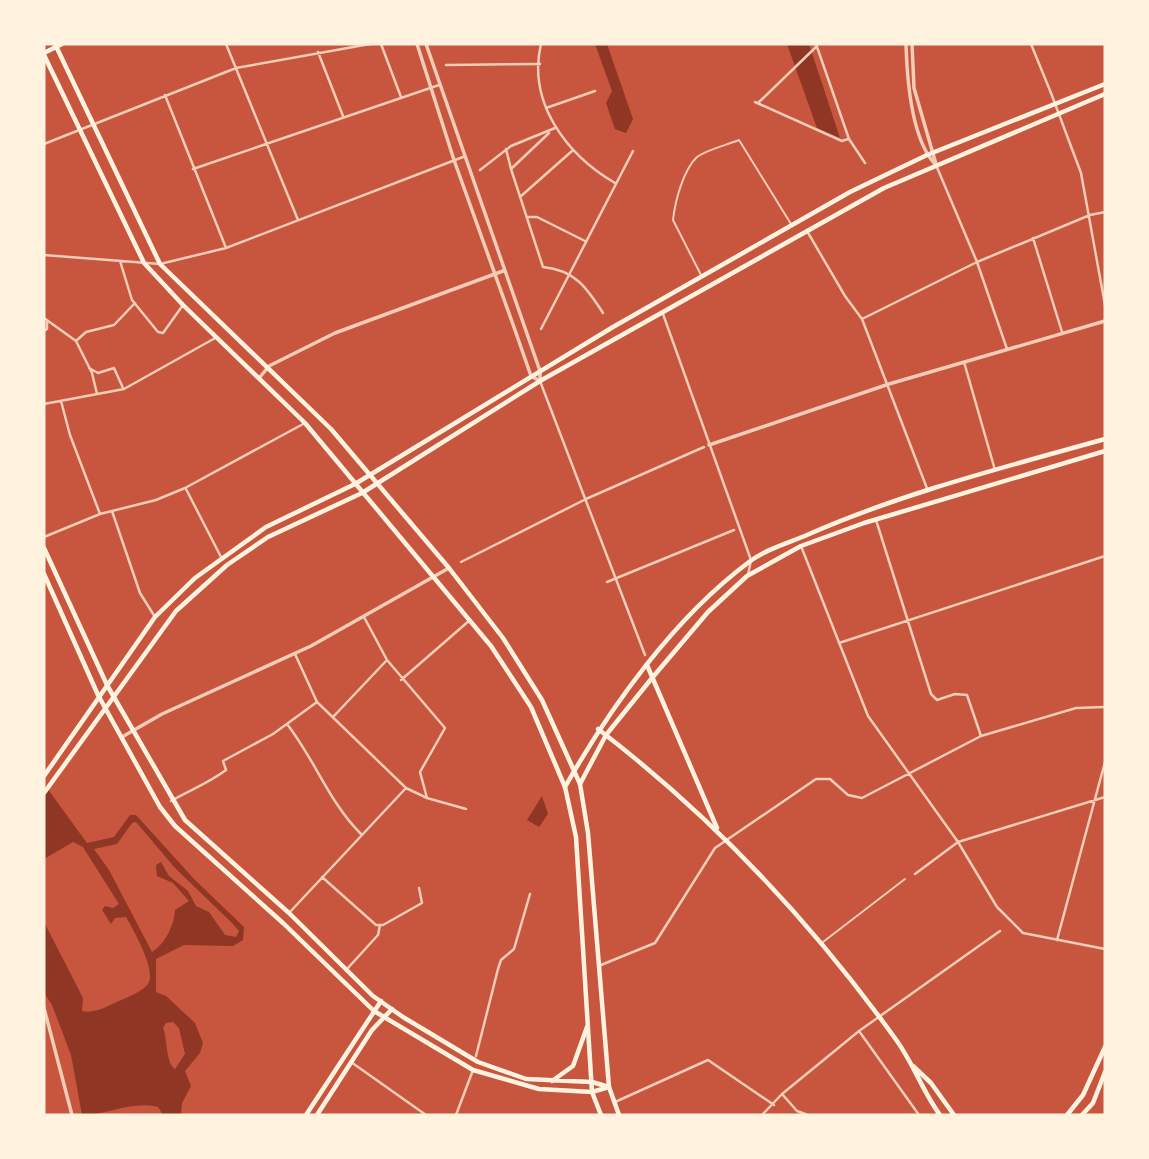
<svg xmlns="http://www.w3.org/2000/svg" width="1149" height="1159" font-family="Helvetica,sans-serif">
  <rect width="100%" height="100%" fill="#c8553d"/>
  <path fill="#8f3625" fill-rule="evenodd" d="M595,44H607L633,119L626,133L615,129L606,103L612,91Z
    M787,44H809L840,138L817,128Z
    M44,784L87,843L114,837L130,815H136L194,879L244,927L243,940L233,946L184,945L156,959V992L166,996L195,1023L203,1043L200,1053L185,1071L191,1086L182,1103L181,1115H163L158,1107C134,1100 106,1115 82,1115L71,1055L52,1005L44,993V922L83,998L82,1011C95,1014 107,1006 119,1001C128,997 142,992 148,984C157,971 133,929 126,917L115,918L111,924L102,910L105,906L113,908L119,904L83,847L73,842L44,859ZM136,822L175,868L232,923L239,931L236,937L225,935L209,912L196,906L188,891L169,876L161,862L156,865L157,876L173,883L189,901L175,910C174,926 165,944 152,952L109,870L94,849L117,844L132,823ZM173,1022L179,1028L185,1054L175,1069C165,1062 168,1040 163,1028L166,1023Z
    M542,796L548,814L539,827L527,820Z"/>
  <g fill="none" stroke-linecap="round" stroke-linejoin="round">
    <path stroke="#f1ccb7" stroke-width="2" d="M701,275L673,220C675,202 683,170 697,157C708,149 727,145 739,140L791,224
      M823,942L905,879"/>
    <path stroke="#f1ccb7" stroke-width="2.5" d="M541,44C527,103 567,155 615,183
      M816,44L849,139L865,163
      M1031,44L1051,93
      M446,65L540,64
      M755,102L842,141L848,139
      M758,103L816,47
      M546,108L595,91
      M506,149L511,169L549,133
      M511,169L543,267C575,270 587,288 603,313
      M480,170L511,146L555,128
      M520,197L572,151
      M528,217H537L585,241
      M541,329L633,151
      M540,381L645,655
      M461,562L586,499L704,447
      M607,582L734,530
      M476,1056L498,969L501,960L514,949L530,894"/>
    <path stroke="#f1ccb7" stroke-width="2.5" d="M226,44L298,220
      M381,44L401,97
      M318,52L343,116
      M1051,93L1081,173L1105,305
      M165,95L226,248
      M44,144L236,68L370,44
      M936,165L977,262L1007,349
      M193,169L439,85
      M807,231L845,296L862,319L928,491
      M1033,238L1062,332
      M44,255L160,264L226,248L463,157
      M120,261L132,300L158,332L163,333L183,305
      M663,314L751,560L748,575
      M44,318L76,341L92,373L97,394
      M862,319L977,262L1090,215L1105,212
      M44,331L47,329V321
      M76,341L86,332L114,325L135,303
      M964,362L995,470
      M89,368L98,373L114,368L123,388
      M61,401L70,435L100,514
      M44,404L124,389L217,337
      M186,489L221,557
      M112,511L140,593L155,617
      M876,520L931,694L937,700L955,694L967,695L981,736
      M44,537L100,514L156,500L185,488L305,423
      M801,546L868,716L958,842L997,907L1023,933L1105,949
      M839,643L1105,556
      M387,660L445,728L420,772L427,798
      M401,680L470,620
      M317,702L406,788L427,798L466,809
      M333,717L387,660L364,617
      M287,724C315,760 329,802 361,834
      M171,801C190,790 209,783 226,770L223,761L273,734L317,702L295,654
      M915,874L958,842L1105,797
      M322,877L376,925H383L422,903L419,888
      M289,913L406,788
      M1057,940L1105,762
      M601,965L655,943L715,848L816,779H830L848,795L862,798L981,736L1076,708L1105,707
      M347,969L378,935L380,925
      M859,1031L919,1115
      M351,1062L426,1115
      M782,1094L797,1111L808,1115
      M615,1102L708,1060L774,1105
      M456,1115L473,1070
      M762,1115L782,1094L859,1031L1000,931"/>
    <path stroke="#f1ccb7" stroke-width="3.5" d="M417,44L454,160L515,330L531,376L540,381
      M426,44L540,371V381
      M906,44C907,78 911,140 936,165
      M912,44L914,88L936,164
      M260,377L269,366L335,333L503,271
      M709,445L889,384L1105,321
      M122,737L162,714L311,646L449,568
      M44,1008L72,1115"/>
    <path stroke="#fff3e0" stroke-width="4.5" d="M44,548L107,685L185,820L289,913L373,996L403,1017L478,1062L526,1079L592,1082L609,1087
      M44,574L98,695L160,807L175,826L283,923L374,1011L473,1070L539,1089L592,1092L609,1087
      M647,665L717,828
      M598,729C713,817 813,924 897,1041C914,1065 923,1092 940,1115
      M580,784L606,735L652,678L708,612L747,576L801,546L864,523L1105,451
      M565,787C611,706 674,618 749,562C764,550 788,543 807,535C902,493 1005,467 1105,439
      M913,1066L931,1083L954,1115
      M552,1081L573,1066L587,1027
      M306,1115L381,1001
      M317,1115L372,1030L392,1009
      M1067,1115L1083,1095L1105,1047
      M1082,1115L1093,1103L1105,1072"/>
    <path stroke="#fff3e0" stroke-width="4.5" d="M55,44L160,264L331,429L449,568L503,638L542,700L580,784L588,833L609,1087L619,1115
      M44,53L62,44
      M44,55L144,263L183,305L305,423L491,646L531,707L565,787L576,837L592,1092L601,1115
      M44,776L155,617L195,578L266,527L355,484L613,327L850,192L927,155L1105,84
      M44,793L176,611L227,565L268,537L362,493L540,381L884,188L1105,94"/>
  </g>
  <rect width="1149" height="1159" fill="none" stroke="#fff3e0" stroke-width="91"/>
</svg>
